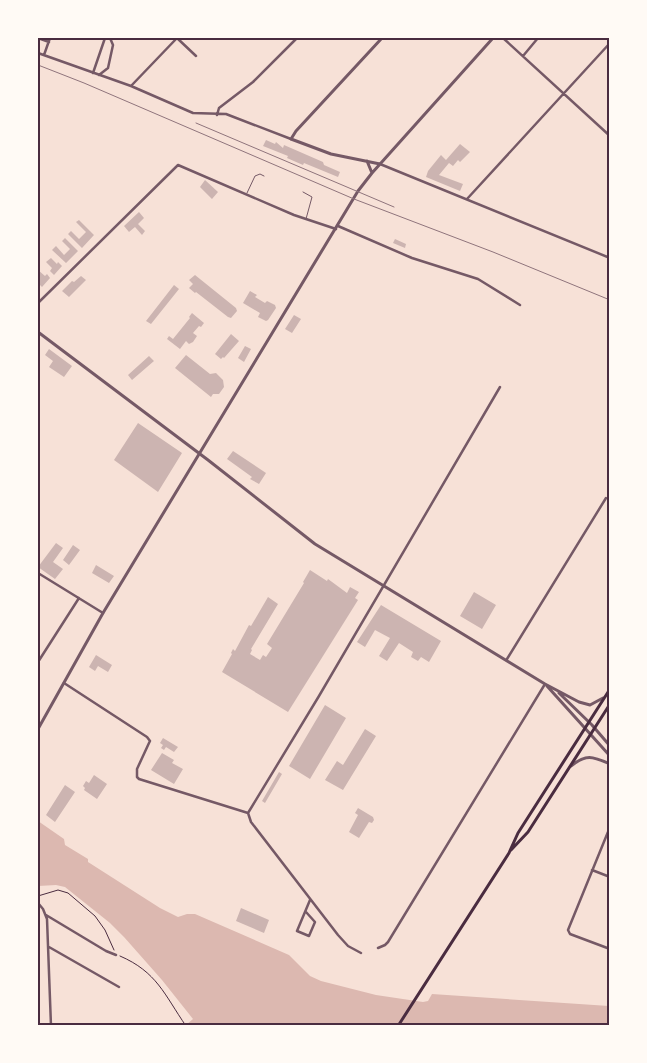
<svg xmlns="http://www.w3.org/2000/svg" width="647" height="1063" font-family="Figtree,sans-serif">
  <rect width="100%" height="100%" fill="#f7e1d7"/>
  <path fill="#dcb8b0" d="M38,821L64,839L65,845L88,859V862L160,908L178,917L187,914H195L289,955L310,976L321,981L376,995L423,1002L428,1001L432,994L609,1006V1025L305,1026L270,1023L262,1026L186,1025L193,1019L162,980L124,937L110,923L65,887L56,885L38,886Z"/>
  <path fill="#ccb4b1" d="M266,140L275,144L276,142L283,148L284,145L323,162L324,165L340,172L338,177L304,163L303,165L287,158L288,156L263,146Z
    M460,144L470,152L460,162L458,160L453,166L449,163L439,175L463,184L460,191L426,177L428,171L441,155L446,160Z
    M205,180L218,192L212,199L200,187Z
    M139,212L144,218L138,224L145,231L142,235L135,227L129,232L124,226Z
    M79,220L94,235L82,248L68,234L71,231L79,239L86,232L76,222Z
    M65,238L78,251L66,263L52,250L56,246L64,255L70,249L62,241Z
    M395,239L406,244L405,248L393,243Z
    M51,258L57,264L58,262L62,266L54,275L50,271L52,268L46,262Z
    M38,270L45,276L47,274L50,278L42,287L38,283L40,281L38,278Z
    M195,275L236,308L237,311L231,318L228,317L196,292L195,293L189,288L193,284L189,280Z
    M81,276L86,280L69,297L62,291L72,281L74,282Z
    M174,285L179,289L151,324L146,321Z
    M250,291L257,295L255,297L265,303L267,301L275,305L276,308L268,320L266,321L258,317L260,313L243,303Z
    M192,313L204,323L201,327L199,326L193,333L197,336L193,342L189,344L186,341L180,349L167,339L169,336L173,339L190,318L189,317Z
    M294,315L301,319L292,333L285,329Z
    M231,334L239,341L224,358L223,357L221,359L215,354Z
    M245,346L251,349L244,362L238,358Z
    M49,349L72,366L64,377L49,367L53,361L45,355Z
    M186,355L210,374L216,373L223,380L224,387L219,394H213L211,397L175,368Z
    M149,356L154,361L132,380L128,375Z
    M138,423L182,453L158,492L114,460Z
    M233,451L266,473L259,484L250,479L252,477L227,459Z
    M56,543L63,548L53,562L63,569L55,579L38,567Z
    M73,545L80,550L69,565L63,560Z
    M96,565L114,576L109,583L92,573Z
    M310,570L327,581L328,579L347,593L350,587L359,592L355,598L358,600L288,712L222,672L232,654L231,653L233,649L235,651L249,625L251,626L268,597L278,604L251,649L252,650L250,654L260,660L263,655L266,657L272,648L267,644L304,583L303,582Z
    M474,592L496,605L482,629L460,616Z
    M381,605L441,641L429,662L421,657L418,661L411,657L413,652L399,643L387,661L379,656L390,638L375,630L365,647L357,642Z
    M96,655L112,665L108,672L98,666L95,671L89,667Z
    M325,705L346,718L310,779L289,766Z
    M365,729L376,736L343,790L325,780L337,761L343,765Z
    M163,738L178,747L174,752L166,747L164,750L161,748L163,745L160,743Z
    M162,753L174,760L172,763L183,769L174,784L151,770Z
    M279,772L282,774L265,803L262,801Z
    M94,775L107,784L97,799L84,790L85,788L83,786L86,781L89,783Z
    M65,785L75,792L55,822L46,815Z
    M358,808L373,817L374,820L372,823L369,822L359,838L349,832L358,815L355,813Z
    M241,908L269,920L264,933L236,921Z"/>
  <g fill="none" stroke-linecap="round" stroke-linejoin="round">
    <path stroke="#4a2c40" stroke-width="1" d="M38,896L58,890L68,893L95,916L105,930L114,950
      M120,956C157,972 164,994 186,1026"/>
    <path stroke="#755966" stroke-width="1" d="M303,192L312,197L306,219
      M247,193L255,176L260,174L264,176"/>
    <path stroke="#755966" stroke-width="2.5" d="M38,38L49,42
      M177,38L196,56
      M503,38L610,136
      M38,53L131,86L193,113L226,114L291,139
      M44,55L50,38
      M523,56L538,38
      M93,73L105,38
      M99,75L108,68L113,45L110,38
      M131,86L177,38
      M217,115L219,108L253,82L297,38
      M380,164L610,258
      M467,199L610,43
      M338,226L412,258L478,279L520,305
      M38,303L178,165L294,215L336,229
      M38,573L103,613
      M507,659L606,498
      M38,662L79,598
      M64,683L147,737L150,741L149,743L137,769V777L139,779L248,813
      M610,827L568,930L570,934L610,949
      M592,870L610,877
      M38,903L43,909L47,919L51,1026
      M306,912L315,922L309,936L297,931L310,900
      M46,915L106,951L116,955
      M49,947L119,987
      M378,948L385,945L388,942L545,684
      M361,953L348,946L338,935L251,822L248,813L319,696L500,387"/>
    <path stroke="#755966" stroke-width="3" d="M367,161L372,173
      M380,164L331,154L291,139L296,131L382,38
      M38,332L208,460L315,544L545,684L579,702L590,705L603,698
      M547,686L610,756
      M559,693L592,725L610,746
      M38,729L103,613L358,191L372,173L493,38
      M571,766C586,754 592,756 610,764"/>
    <path stroke="#4a2c40" stroke-width="3" d="M511,850L528,832L610,704
      M398,1026L509,853L518,833L610,689"/>
    <path stroke="#8f747c" stroke-width="1" d="M38,65L84,83L354,199L493,252L610,300
      M196,123L394,207"/>
  </g>
  <rect width="647" height="1063" fill="none" stroke="#fffaf5" stroke-width="78"/>
  <rect x="39" y="39" width="569" height="985" fill="none" stroke="#4a2c40" stroke-width="2"/>
</svg>
